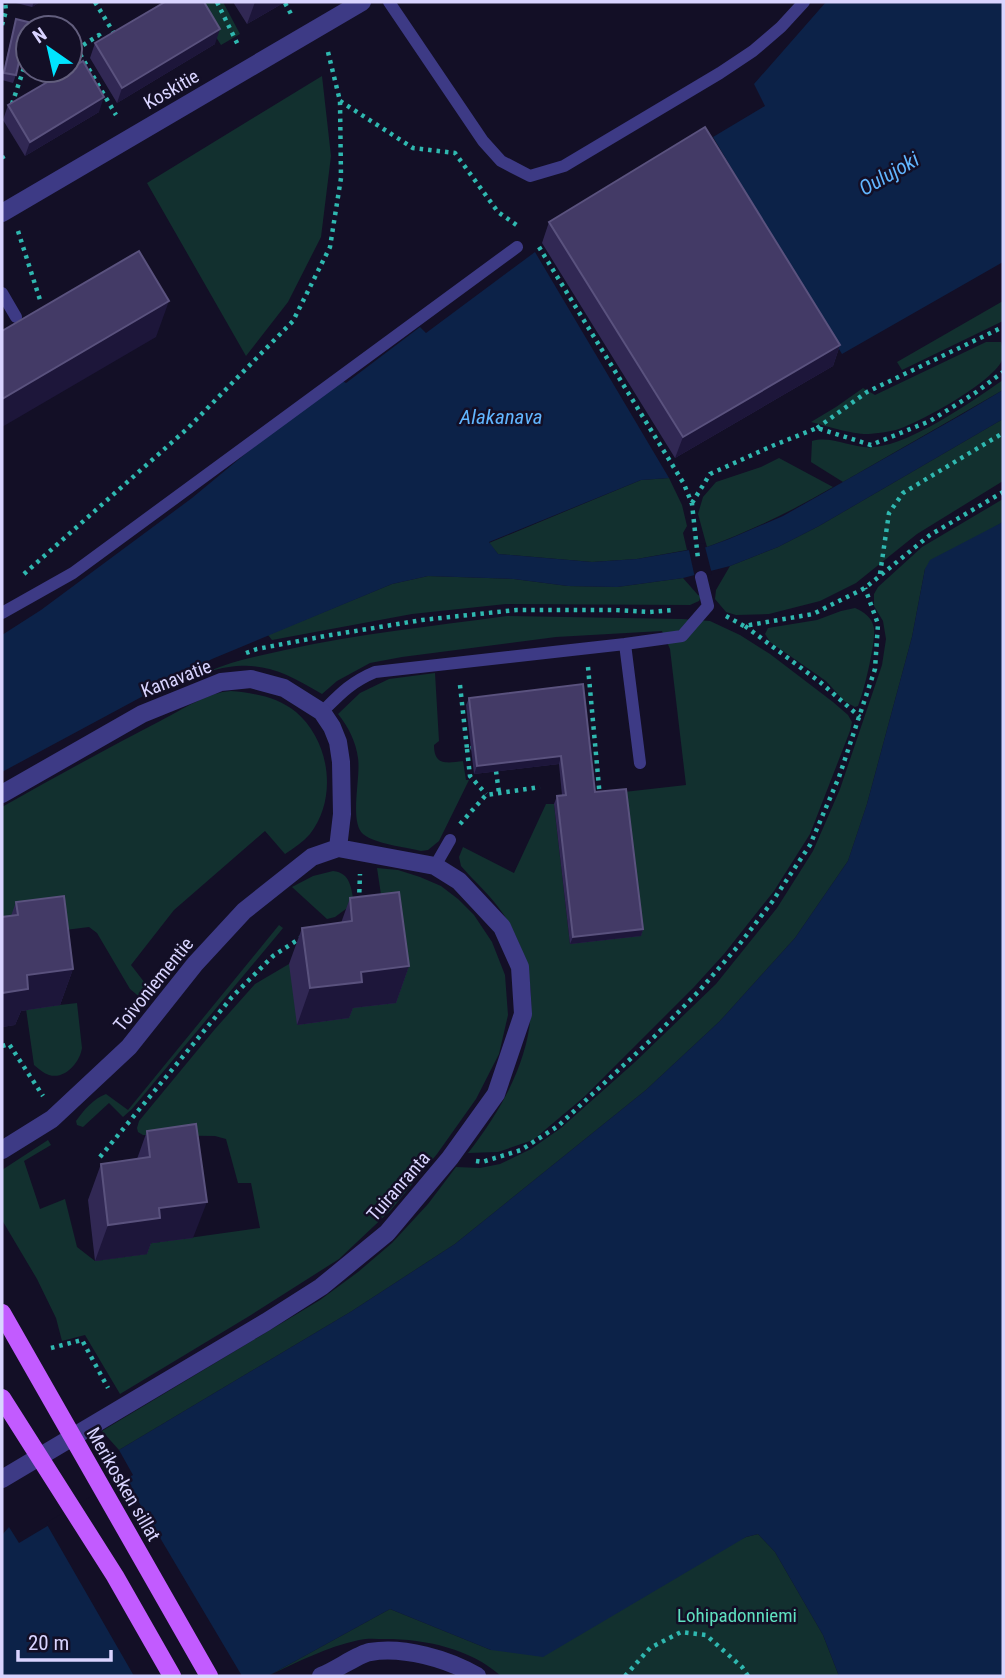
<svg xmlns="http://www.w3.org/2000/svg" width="1005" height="1678" font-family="'Roboto Condensed',sans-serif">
  <rect width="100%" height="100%" fill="#130f26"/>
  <path fill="#12302f" d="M194,2H223L240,34L221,45Z
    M322,76L331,156L321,237L288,302L246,356L147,183Z
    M1003,301V321L902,370L897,362Z
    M986,342H1001C1002,347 1005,354 1003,358C996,381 919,423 896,430C888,432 878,433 869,434C855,435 826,426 811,422L836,407L863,388L875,395Z
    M1003,380V390L843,482L811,462L812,441C833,435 854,450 875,447C913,443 971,402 1003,380Z
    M1003,419V481L917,534L856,583L820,601L769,614L736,615L726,612L715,599L716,590L730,566L778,547L819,526Z
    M779,458L833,487C792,511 751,531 707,547L698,514L703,497L716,482L761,467Z
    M669,478L682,505L687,526L683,533L687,550L637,559L592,562L498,554L489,543L641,480Z
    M1003,499V522L925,569L912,637L867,804L848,861L795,938L720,1021L646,1090L455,1244L352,1311L119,1450L102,1431L320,1300L358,1272L392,1243L428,1204L456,1167L480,1168L500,1164L531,1149L561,1128L635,1062L716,984L777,908L813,851L840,789L882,665L886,639L883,621L874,606V594L878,587L922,547Z
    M428,576L514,579L568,586L617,587L683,578L698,595L701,596L699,601L690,605L506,604L412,614L272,640L268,635L392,584Z
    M855,608C864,612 872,617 874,628C876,641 864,692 858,706L855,707L844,701L826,681L770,642L765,634L768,628L817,620L841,611Z
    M507,616L682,619L710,621L740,635L770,654L833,702L848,715L852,722L850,731L810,834L774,891L724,954L694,987L584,1097L533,1140L498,1152L468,1153C524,1081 558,999 504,915C492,897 475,882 461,866L459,857L463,847L514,873L546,804H554L570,944L624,792L686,785L670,649L662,631L556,637L402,657L370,663L337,681L322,694C280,669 256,658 207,672C232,661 258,656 285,650C358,634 433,626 507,616Z
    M435,673L439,741L434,745C434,766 447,763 463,761L466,780H469L439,841L428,850L421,851C405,847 375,844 363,834C349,821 361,778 358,758C356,742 348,726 338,714L360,693L389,679Z
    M231,691C254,693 278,697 296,712C330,741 338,798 310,834C303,842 294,848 285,854L265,831L174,910L131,965L148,987L142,999L130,989L97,933L89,927L2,938V807C55,777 108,748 162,720C181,710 209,692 231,691Z
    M377,868L398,870L420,877L441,886L458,899L474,915L492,942L505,975L508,1015L499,1054L476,1099L437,1154L391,1210L339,1259L251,1315L120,1394L85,1335L62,1341L56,1318L37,1279L2,1220V1170L48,1140L51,1145L24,1161L40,1209L65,1199L77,1247L95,1261L147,1254L146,1244L260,1228L251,1183H238L226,1139L215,1136L143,1135L138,1132L137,1128L139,1121L215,1029L255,984L289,964L348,1009L386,928Z
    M333,871C351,873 351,888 354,903L335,917L327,919L292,887L313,876Z
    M279,925L283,928L279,933L132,1109L123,1117L109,1103L83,1127L77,1125L76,1121C83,1111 94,1098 106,1094L128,1110Z
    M77,1003L82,1048C80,1062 65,1080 49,1075C43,1073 39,1069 34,1065L26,1009Z
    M758,1534L775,1552L823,1635L839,1676H501C471,1649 426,1639 385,1639C377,1639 367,1638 359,1640C327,1647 297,1662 268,1676L390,1609L491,1650L746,1537Z"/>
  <path fill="#0c2248" d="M826,2H1003V262L842,354L713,137L765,106L754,84Z
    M535,252L669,478L641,480L489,542L498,554L592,562L637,559L707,547L729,539L783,516L961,415L1003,390V419L819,526L778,547L730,566L683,578L617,587L568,586L514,579L428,576L392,584L212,659L2,772V635L41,610L192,498L337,378L346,383L420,327L426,333Z
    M1003,522V1676H839L823,1635L775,1552L758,1534L746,1537L543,1657L491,1650L390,1609L268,1676H2V1535L9,1527L19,1543L133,1475L119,1450L352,1311L455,1244L646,1090L720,1021L795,938L848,861L867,804L912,637L925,569L930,560Z"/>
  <path fill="#130f26" d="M704,543L712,574L695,578L688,546Z
    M124,1477L242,1676H134L46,1523Z"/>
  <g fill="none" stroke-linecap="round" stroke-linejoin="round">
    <path stroke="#2fb8b0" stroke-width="4.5" stroke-dasharray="3.5 5" stroke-linecap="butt" d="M95,2L115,35
      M217,2L238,45
      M285,3L291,14
      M2,25L6,11L5,2
      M37,28L40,21
      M105,41L103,42L99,35L77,49L116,115
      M340,101L413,148L455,153L498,212L518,226
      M12,104L28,56
      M2,156L4,160
      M18,231L41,303
      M539,247L684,484L692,504L698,559
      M817,428L867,392L1003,327
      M692,503L710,474L772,446L817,428L871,445L930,421L975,393L1003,372
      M24,574L188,428L293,321L330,247L341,178L340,101L327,48
      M880,574L889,513L903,493L1003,433
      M726,616L744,626L813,614L865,588L930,535L1003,492
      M745,626L820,682L860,717
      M246,653L257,649L325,636L422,620L516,610H614L649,612L674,610
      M588,667L600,798
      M460,685L467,749L471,748
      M467,749L470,776L486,794
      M496,771L499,793
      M460,824L486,795L540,787
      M359,901L360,874
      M2,1046L9,1044L43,1096
      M100,1157L232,997L273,956L302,937
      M476,1161L482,1162L521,1150L558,1126L654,1037L700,990L739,945L772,902L810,845L839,777L875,669L878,624L865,588
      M51,1348L82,1340L108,1388
      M625,1676L650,1648L681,1632L706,1635L742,1667L748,1676"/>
    <path stroke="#3d3a85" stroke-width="12" d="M389,2L483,141L501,161L530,176L564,166L720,73L753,51L781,27L804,2
      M2,293L16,317
      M2,613L73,573L517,247
      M625,644L682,636L708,606L701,577
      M322,712C340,694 351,682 375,672L625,644L640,763
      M435,866L450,840"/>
    <path stroke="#3d3a85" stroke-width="18" d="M2,213L362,2
      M2,794L142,714L221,682L251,679L284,688L322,712L332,727L338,742L341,762L342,814L338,848
      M2,1150L52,1119L129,1047L195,964L244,911L312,857L338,848L435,866L459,881L502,927L520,967L523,1014L496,1094L450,1158L387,1233L321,1287L266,1322L2,1479
      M321,1676C335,1671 358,1654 370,1652C403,1646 448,1659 477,1676"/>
    <path stroke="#c25bff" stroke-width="18" d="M2,1313L209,1676
      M2,1398L115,1576L172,1676"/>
  </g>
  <path fill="#312854" d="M17,2H40L32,7L16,3Z
    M233,2H285L247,24Z
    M16,19V75L13,83L2,80V76Z
    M95,43L215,44L117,103L90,58Z
    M8,105L99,112L25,156L3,120Z
    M549,222L840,345L833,366L675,458L542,243Z
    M583,684L595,792L643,929L641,936L570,944L554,804L557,796L562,795L559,764L474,774L466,705L469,698Z
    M350,898L409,966L396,1003L353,1008L349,1018L297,1025L289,964L302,928L341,923Z
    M16,902L73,969L60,1005L21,1011L15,1025L2,1027V917L11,916Z
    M147,1131L193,1238L151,1243L147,1254L95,1261L88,1200L101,1164L137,1159Z"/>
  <path fill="#1d163a" d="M34,2H40L32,7Z
    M255,2H285L247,24Z
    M220,29L215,44L117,103L122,88Z
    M104,97L99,112L25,156L30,142Z
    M169,301L156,337L2,427V399Z
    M840,345L833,366L675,458L683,437Z
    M561,756L559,764L474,774L477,766Z
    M643,929L641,936L570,944L573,937Z
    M409,966L396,1003L353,1008L349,1018L297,1025L310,988L361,972Z
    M73,969L60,1005L21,1011L15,1025L2,1027V993L27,975Z
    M207,1202L193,1238L151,1243L147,1254L95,1261L108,1225L159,1208Z"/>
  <path fill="#433a66" stroke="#5a527e" stroke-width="2" d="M165,2H204L220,29L122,88L95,43Z
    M16,19L28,22L16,75L4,73Z
    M83,61L104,97L30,142L8,105L68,70H70V69Z
    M705,127L840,345L683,437L549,222Z
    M139,251L169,301L2,399V331Z
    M583,684L595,792L626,789L643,929L573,937L557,796L566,795L561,756L477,766L469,698Z
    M399,892L409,966L361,972L362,982L310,988L302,928L352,921L350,898Z
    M64,896L73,969L27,975L28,989L2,993V917L18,915L16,902Z
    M196,1124L207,1202L159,1208L160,1218L108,1225L101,1164L150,1157L147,1131Z"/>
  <g text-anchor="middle" stroke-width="5" stroke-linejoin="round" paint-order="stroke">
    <g font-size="19" fill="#d9d4ff" stroke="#130f26">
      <text transform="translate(171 89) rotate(-30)" y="7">Koskitie</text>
      <text transform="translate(176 678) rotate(-21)" y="7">Kanavatie</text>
      <text transform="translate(153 984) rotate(-51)" y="7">Toivoniementie</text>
      <text transform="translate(398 1186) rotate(-49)" y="7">Tuiranranta</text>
      <text transform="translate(124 1484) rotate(60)" y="7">Merikosken sillat</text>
    </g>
    <g font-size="19" fill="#5fe0c0" stroke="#130f26">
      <text x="737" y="1622">Lohipadonniemi</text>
    </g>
    <g font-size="21" font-style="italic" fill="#62b6ff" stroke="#130f26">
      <text transform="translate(889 174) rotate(-30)" y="7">Oulujoki</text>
      <text x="501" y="424">Alakanava</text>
    </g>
  </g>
  <rect width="1005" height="1678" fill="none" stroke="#d9d4ff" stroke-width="7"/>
  <g transform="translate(49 49) rotate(326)"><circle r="33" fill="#130f26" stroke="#625e7d" stroke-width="2"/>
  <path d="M0-5L12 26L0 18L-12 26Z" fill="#00e5ff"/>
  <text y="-10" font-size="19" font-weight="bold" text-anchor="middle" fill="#d9d4ff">N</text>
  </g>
  <path d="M18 1650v10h93v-10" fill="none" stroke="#d9d4ff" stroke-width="3.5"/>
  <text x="28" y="1650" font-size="21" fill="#d9d4ff" stroke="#130f26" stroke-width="5" paint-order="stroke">20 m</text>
</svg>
